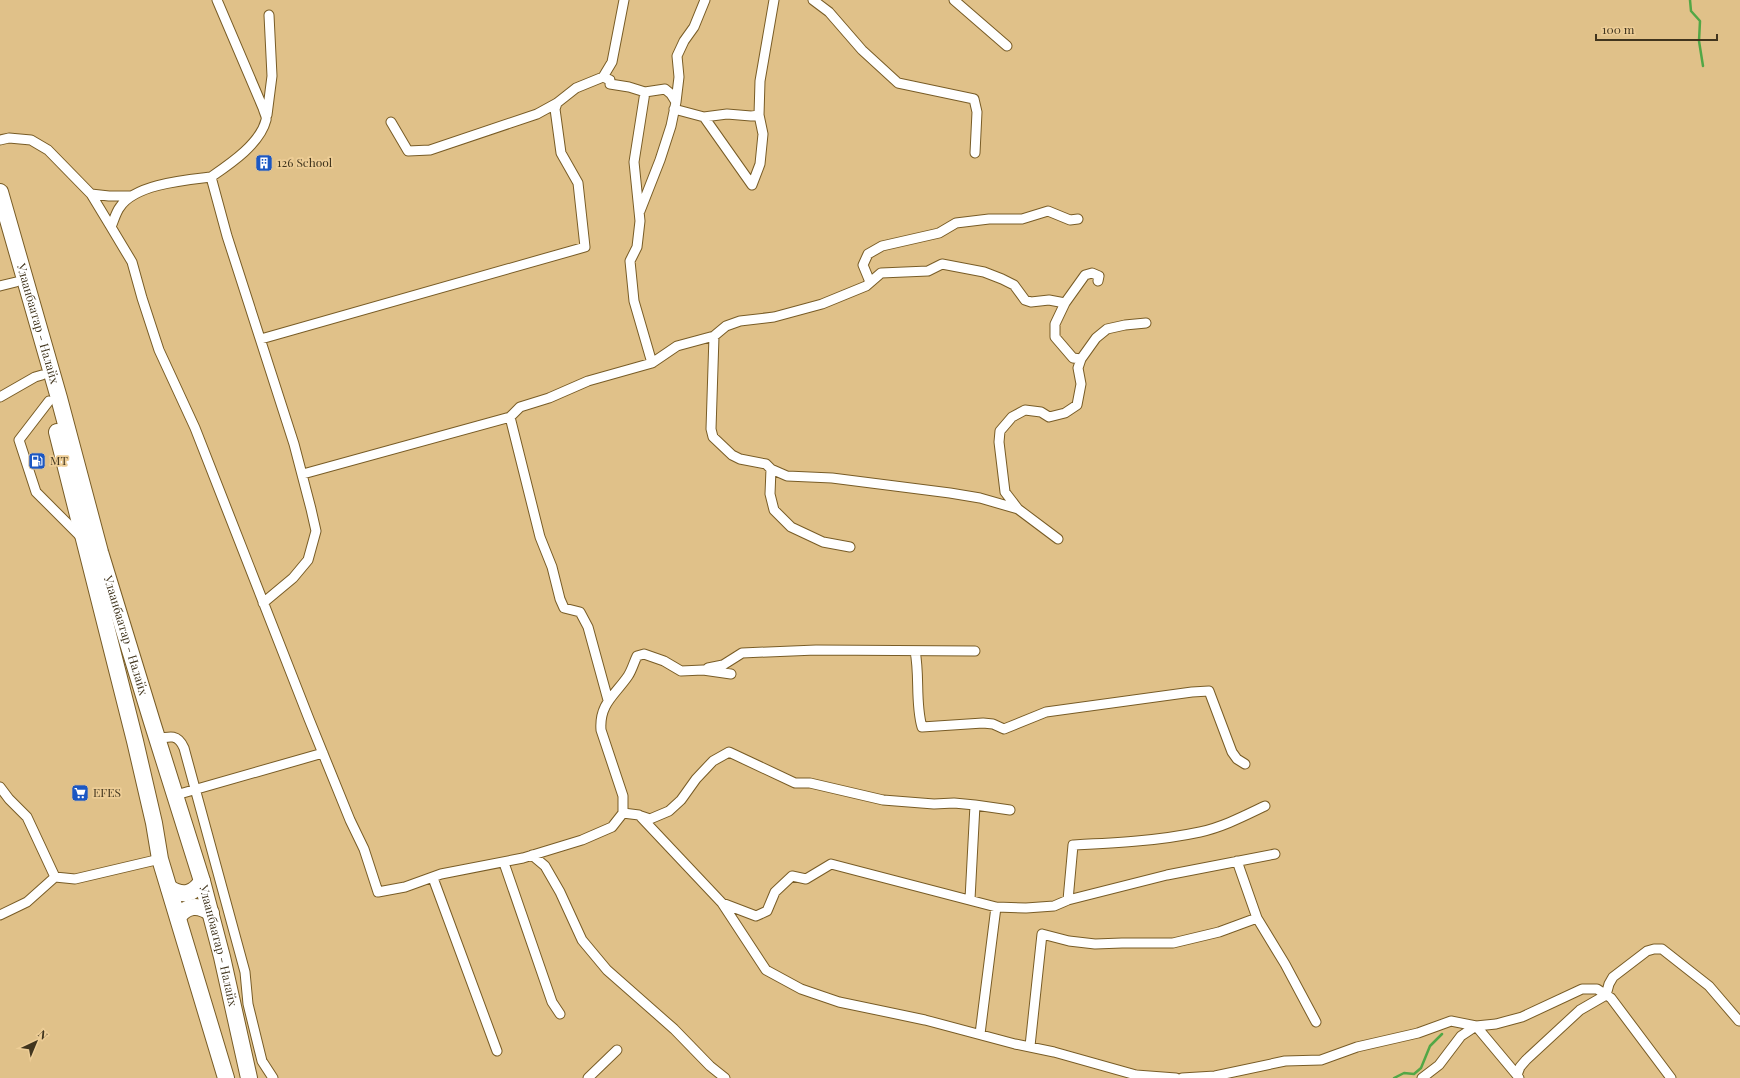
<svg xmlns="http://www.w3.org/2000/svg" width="1740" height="1078" font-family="'Playfair Display',serif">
  <rect width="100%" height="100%" fill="#e0c189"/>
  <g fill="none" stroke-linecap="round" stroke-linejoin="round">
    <path stroke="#52a746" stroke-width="2.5" d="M1690,0L1691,11L1700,21L1699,41L1703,66
      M1394,1078L1404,1073L1414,1074L1421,1068L1430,1046L1442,1034"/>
    <defs>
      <path id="street" d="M813,0L829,12L862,50L898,83L974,99L977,112L975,153
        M954,0L1007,46
        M603,77L610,80V84L629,87L645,92L634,162L640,221L637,247L630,261L634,301L652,363
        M645,92L665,89L671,94L676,102
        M674,109L704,117L727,114L751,116L759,115
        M267,115L272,76L269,15
        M704,117L752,185
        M391,122L408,151L430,150L537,114L557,103
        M0,140L9,138L31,140L48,150L91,194L111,227
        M211,177C230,164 260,144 266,120C267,117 264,112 263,108L217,0
        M752,185L760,164L763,134L759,115L760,81L774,0
        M91,194L109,196H130
        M640,211L660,160L671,126L676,102L679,77L677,56L684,41L694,27L705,0
        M870,282L863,265L868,254L882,246L939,233L956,223L989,219H1022L1048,211L1070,220L1078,219
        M0,286L16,282
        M1065,303L1055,324V337L1073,358L1081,359
        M714,336L711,429L713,437L732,455L740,459L766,464L771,469L770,494L774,510L791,527L823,542L850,547
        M261,339L585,247L578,183L561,153L555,109L557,103L576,88L603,77L612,62L624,0
        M0,397L35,377L42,375
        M49,401L19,440L36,492L83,539
        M510,417L540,537L552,567L560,599L564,608L580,612L588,627L608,700
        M771,469L787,476L832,478L950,493L980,498L1018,509L1058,539
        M303,474L510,417L520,407L549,398L588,381L652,363L677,346L714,336L726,326L740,321L774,317L822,304L866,286L881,273L928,271L942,264L984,272L1002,279L1014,285L1025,300L1031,302L1049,300L1065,303L1085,275L1092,273L1099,276L1098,281
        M1018,509L1005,492L999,442L1000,431L1012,417L1025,410L1041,412L1049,417L1065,413L1077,405L1081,384L1078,368L1081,359L1096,338L1107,329L1125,325L1146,323
        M263,603L293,578L308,560L316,531L311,509L294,444L227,236L211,177C186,180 135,184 120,207C116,212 114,220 111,227L132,262L142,298L159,350L195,428L309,719L350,820L364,849L378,892L405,887L441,874L523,858L582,840L612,827L623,813V796L601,730C599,704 615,695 628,676C632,670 634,662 637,656L644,654L664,661L681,671L703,670L731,674
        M915,651C920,676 915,703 922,727L983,723L993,724L1004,729L1046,712L1192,692L1209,691L1232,752L1237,759L1245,764
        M708,668L723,665L742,653L816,650L975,651
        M157,739C170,736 178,734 184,748L245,972L248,1004L262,1061L273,1078
        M0,787L9,799L27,817L55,877
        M176,795L323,753
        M623,813L639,815L722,903L766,970L801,989L839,1002L925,1020L1015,1044L1054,1052L1136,1075L1176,1078
        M641,816L650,819L669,811L681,800L696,779L713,761L729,752L795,783H810L883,800L934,804L954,803L975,805
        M532,855L545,866L560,892L582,940L607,970L674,1029L710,1066L725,1078
        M1237,861L1257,918L1285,964L1316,1022
        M504,863L552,1002L560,1014
        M433,878L497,1051
        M970,899L975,805L1010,810
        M1068,900L1073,845C1115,843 1158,841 1200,832C1223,827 1244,816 1265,806
        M722,903L756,916L767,911L775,892L792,876L806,879L831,864L996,907L1026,908L1054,906L1068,900L1167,875L1275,854
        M0,915L27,902L55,877L75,879L160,859
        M1476,1026L1517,1075
        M980,1034L996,907
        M1030,1046L1042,934L1069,941L1095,944L1122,943H1173L1219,932L1257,918
        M588,1078L617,1050
        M1182,1078L1215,1076L1285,1061L1321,1060L1357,1047L1418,1033L1451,1021L1476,1026L1496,1024L1522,1017L1582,989H1597L1611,998L1671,1078
        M1422,1078L1439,1065L1461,1036L1476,1026
        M1519,1078L1517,1075L1520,1067L1526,1060L1580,1010L1606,995L1609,984L1613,977L1647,951L1654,949H1662L1709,986L1739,1021"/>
      <g id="highway">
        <path id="s1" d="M0,192L59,398L100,552L152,722L202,881L222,957L249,1078"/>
        <path d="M57,432L135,741L154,823L160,859L226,1078"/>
        <path d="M169,888C183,897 194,894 202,881"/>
        <path d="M178,917C187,905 198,904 211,913"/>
      </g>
    </defs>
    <use href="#street" stroke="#785c26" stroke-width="11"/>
    <use href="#highway" stroke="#785c26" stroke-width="18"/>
    <use href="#street" stroke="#fff" stroke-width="9"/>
    <use href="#highway" stroke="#fff" stroke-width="16"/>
  </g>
  <defs>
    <symbol id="building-square" viewBox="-11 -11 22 22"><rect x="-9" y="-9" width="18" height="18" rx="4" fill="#1b57c3" stroke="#edcd96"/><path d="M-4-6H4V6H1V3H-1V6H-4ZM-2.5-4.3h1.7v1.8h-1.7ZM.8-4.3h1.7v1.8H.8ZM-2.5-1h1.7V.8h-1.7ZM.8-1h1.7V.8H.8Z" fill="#fff"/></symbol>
    <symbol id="fuel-square" viewBox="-11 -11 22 22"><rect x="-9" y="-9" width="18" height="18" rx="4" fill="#1b57c3" stroke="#edcd96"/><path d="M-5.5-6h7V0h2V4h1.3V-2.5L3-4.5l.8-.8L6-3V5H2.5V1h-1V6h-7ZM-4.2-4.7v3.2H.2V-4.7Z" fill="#fff"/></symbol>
    <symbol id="supermarket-square" viewBox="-11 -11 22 22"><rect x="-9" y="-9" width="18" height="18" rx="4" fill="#1b57c3" stroke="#edcd96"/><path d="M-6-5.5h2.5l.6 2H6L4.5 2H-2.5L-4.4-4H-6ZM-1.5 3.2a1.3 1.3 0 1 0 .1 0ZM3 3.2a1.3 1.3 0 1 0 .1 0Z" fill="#fff"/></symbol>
  </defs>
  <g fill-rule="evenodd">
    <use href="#building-square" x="254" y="153" width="20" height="20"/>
    <use href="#fuel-square" x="27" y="451" width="20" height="20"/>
    <use href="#supermarket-square" x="70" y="783" width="20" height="20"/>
  </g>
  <g text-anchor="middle" stroke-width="3.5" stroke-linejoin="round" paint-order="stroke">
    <g font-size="12" fill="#41351e" stroke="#edcd96" text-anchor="start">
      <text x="277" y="167">126 School</text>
      <text x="50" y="465">MT</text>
      <text x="93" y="797">EFES</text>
    </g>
    <g font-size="12" fill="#41351e" stroke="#edcd96">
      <text dy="4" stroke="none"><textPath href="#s1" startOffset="137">Улаанбаатар - Налайх</textPath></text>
      <text dy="4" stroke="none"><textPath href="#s1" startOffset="461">Улаанбаатар - Налайх</textPath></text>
      <text dy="4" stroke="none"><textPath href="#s1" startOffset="785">Улаанбаатар - Налайх</textPath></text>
    </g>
  </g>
  <g transform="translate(36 1042) rotate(44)" stroke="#edcd96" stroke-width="3" paint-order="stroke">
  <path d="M0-3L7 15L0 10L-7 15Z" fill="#41351e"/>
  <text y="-6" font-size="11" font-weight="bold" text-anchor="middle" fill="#41351e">N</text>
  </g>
  <path d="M1596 34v6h121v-6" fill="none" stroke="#41351e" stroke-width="2"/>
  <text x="1602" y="34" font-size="12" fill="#41351e" stroke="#edcd96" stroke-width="3" paint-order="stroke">100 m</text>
</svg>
